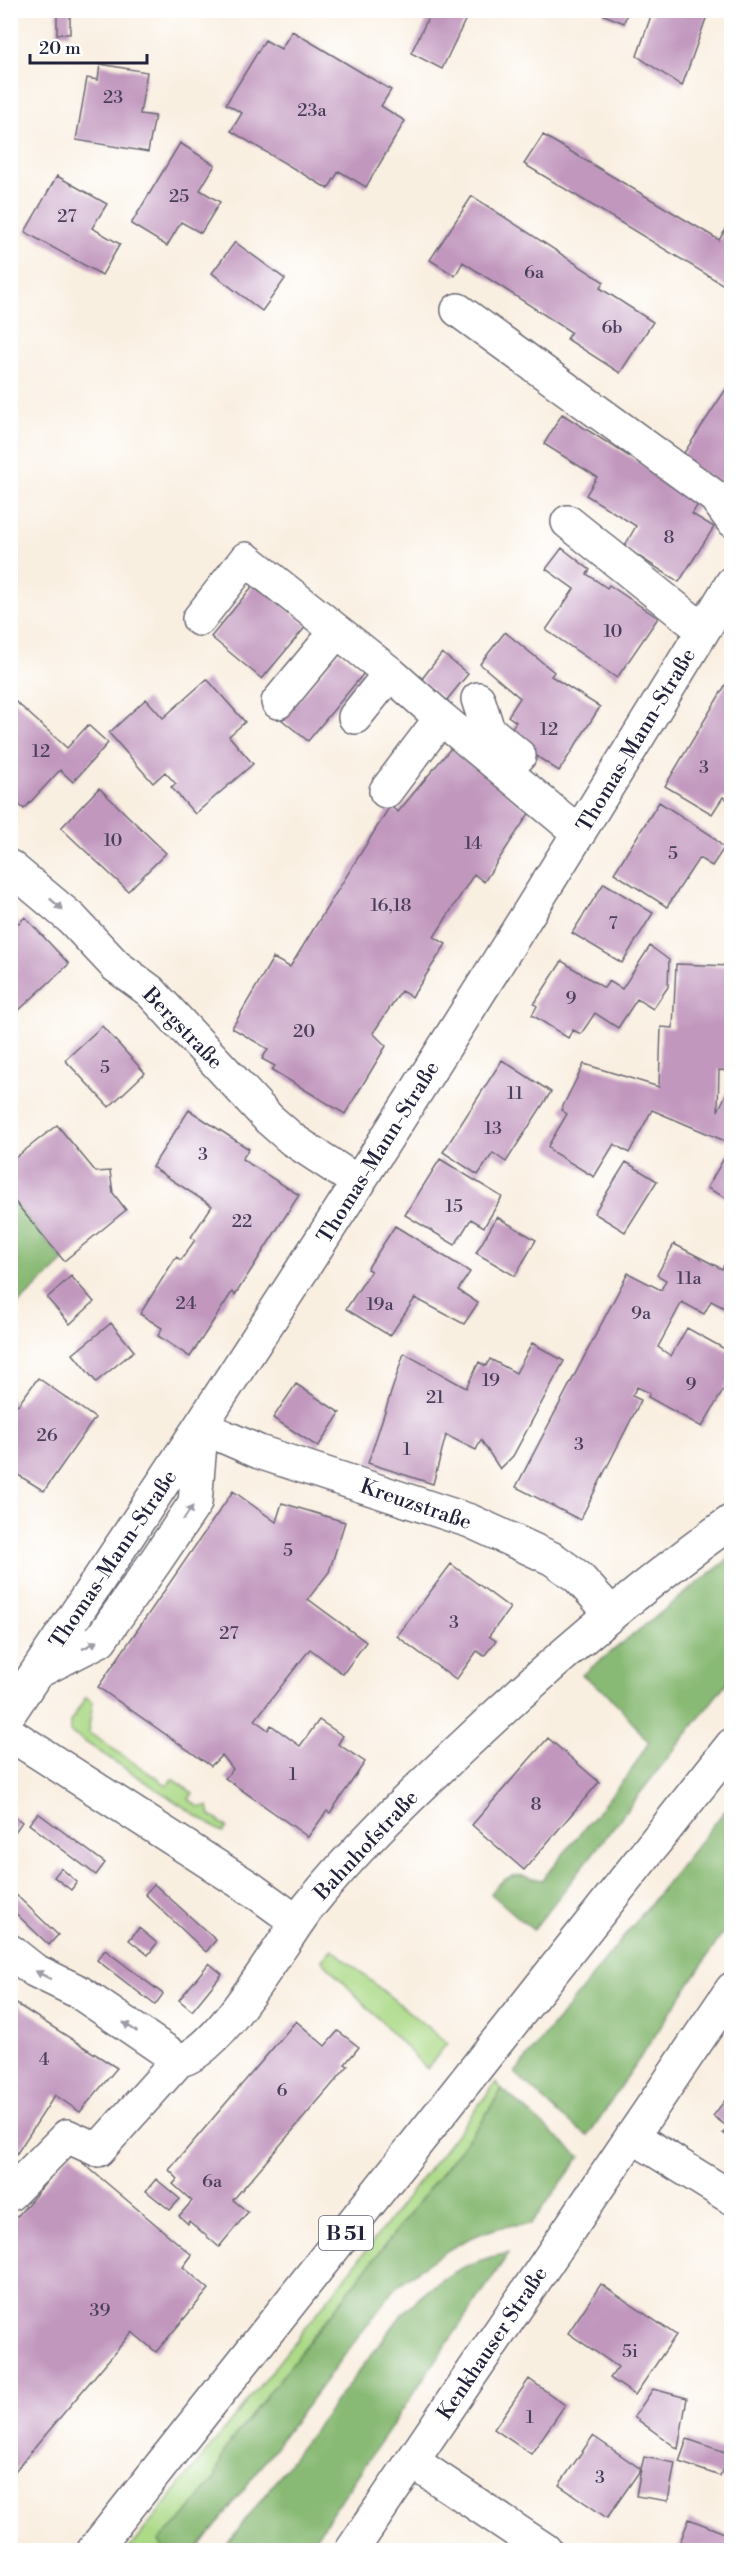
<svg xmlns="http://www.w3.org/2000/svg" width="742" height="2561" font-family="'Libre Bodoni',serif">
  <rect width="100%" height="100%" fill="#fff"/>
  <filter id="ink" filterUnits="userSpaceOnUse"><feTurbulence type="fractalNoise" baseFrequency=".0167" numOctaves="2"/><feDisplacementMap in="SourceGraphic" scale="12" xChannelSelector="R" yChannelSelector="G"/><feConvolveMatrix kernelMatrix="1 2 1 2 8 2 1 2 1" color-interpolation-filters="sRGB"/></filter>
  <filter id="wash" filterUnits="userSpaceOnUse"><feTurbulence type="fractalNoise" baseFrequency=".008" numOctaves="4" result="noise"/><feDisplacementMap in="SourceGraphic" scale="24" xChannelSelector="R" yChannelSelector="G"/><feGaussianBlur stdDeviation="1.35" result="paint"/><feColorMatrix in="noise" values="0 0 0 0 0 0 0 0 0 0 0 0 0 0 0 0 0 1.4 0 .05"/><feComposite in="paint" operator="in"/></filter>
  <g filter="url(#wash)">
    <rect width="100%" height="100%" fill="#f9efe1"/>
    <path fill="#acda87" stroke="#677e61" stroke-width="1.5" d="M86,1697L93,1702L88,1732L167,1785L172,1779L193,1793L189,1799L199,1807L208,1806L210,1815L227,1827L223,1833L70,1732V1722Z
      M332,1949L447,2043L427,2069L322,1960Z
      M496,2083L502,2089L482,2121L225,2449L215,2478L186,2515L160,2541L164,2550H128L297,2339Z"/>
    <path fill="#89ba74" stroke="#566e58" stroke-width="1.5" d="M10,1196L64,1261L11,1311H10Z
      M731,1557V1677L533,1930L490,1893C510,1872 514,1873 542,1880L631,1771L649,1742L608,1694L582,1675Z
      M731,1803V1921L588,2136L562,2117L515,2073Z
      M502,2089L580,2157L531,2224C480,2223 433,2258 395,2288L198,2550H164L159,2541L186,2515L215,2478L225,2449L482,2121Z
      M509,2253L307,2550H223L403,2313C436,2281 463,2261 509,2253Z"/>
    <g id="blocks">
      <path fill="#c197be" d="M57,10H70V34H57Z
        M107,10H172V13L107,14Z
        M432,10H470L442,69L411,53Z
        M605,10H628L624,23L604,15Z
        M653,10H709L682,86L637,56Z
        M292,31L391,90L381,106L405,121L366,187L339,171L328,189L231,131L242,113L226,104L248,68L265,40L281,49Z
        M100,64L147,72L140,114L155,116L148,152L76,140L87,78L98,80Z
        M543,135L719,240L732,220V290L524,164Z
        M180,143L215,165L200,190L220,202L201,233L181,222L167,246L131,224Z
        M57,176L107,204L92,228L120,244L102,275L25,232Z
        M472,196L604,282L600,288L653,322L620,373L567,339L571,332L463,262L455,276L430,260Z
        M235,242L285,279L262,311L212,273Z
        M728,386L732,389V492L680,459Z
        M562,414L700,501L692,514L714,527L679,582L624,547L636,526L586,495L597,477L544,444Z
        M562,548L590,570L587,574L607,588L609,585L658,618L617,678L546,630L574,589L546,569Z
        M255,583L307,625L262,679L211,637Z
        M505,632L554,672L551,676L600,707L559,771L506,736L516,722L508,716L520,698L480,664Z
        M339,652L364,673L308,741L282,720Z
        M442,653L468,674L446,701L421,680Z
        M732,674V799L730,801L723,797L712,814L665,786Z
        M207,679L245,722L229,736L253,764L195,814L171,787L176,784L165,772L153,783L109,733L146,699L163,718Z
        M13,699L67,748L88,725L108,743L73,782L60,770L24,809L10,797V702Z
        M451,748L530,812L484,882L474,874L434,937L446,944L412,997L401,991L373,1033L386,1046L345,1114L272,1070L275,1066L262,1059L268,1049L232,1028L273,958L290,967L390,806L398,812Z
        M99,788L166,853L128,891L61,828Z
        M659,802L711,835L724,848L712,866L699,858L667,907L614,873Z
        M604,883L653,913L622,963L572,933Z
        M10,915L19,923L25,917L69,964L18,1011L10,1004Z
        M650,946L669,960L668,987L653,1009L637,999L618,1028L595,1013L581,1034L573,1030L568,1038L532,1015L537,1006L534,1004L562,961L604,988L609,981L622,989Z
        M676,964L732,966V1071L719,1070L718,1111L732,1082V1125L725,1141L652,1110L629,1153L614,1144L594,1177L551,1151L548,1146L567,1114L561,1110L584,1064L659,1087L661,1027L673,1028Z
        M102,1026L145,1073L109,1107L65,1060Z
        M502,1060L551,1092L506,1162L493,1153L478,1175L443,1152Z
        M189,1110L249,1149L242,1159L299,1195L235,1295L232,1292L190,1357L158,1336L162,1328L140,1314L176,1257L181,1260L195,1240L191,1237L212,1206L152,1167Z
        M57,1125L96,1172L110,1171L113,1193L126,1210L64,1261L10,1196V1162Z
        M727,1153L732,1156V1201L707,1188Z
        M440,1159L502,1197L484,1227L471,1219L455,1245L405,1215Z
        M626,1162L657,1181L625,1232L594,1213Z
        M497,1217L536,1240L515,1276L476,1253Z
        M395,1226L470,1272L458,1290L478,1303L464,1324L415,1298L390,1336L346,1309L371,1271L367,1269Z
        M674,1244L722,1269L732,1252V1312L711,1301L704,1314L682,1302L658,1347L671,1356L687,1328L732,1353V1375L702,1427L648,1397L650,1393L637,1387L632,1396L641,1400L580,1520L516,1487L628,1273L661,1290L666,1280L657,1275Z
        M71,1276L94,1302L70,1324L47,1298Z
        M111,1323L134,1351L96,1382L73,1354Z
        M532,1343L564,1361L513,1456L500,1469L481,1440L476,1450L446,1435L433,1484L368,1463L404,1353L466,1388L479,1362L486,1366L490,1359L516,1373Z
        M38,1378L95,1418L44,1491L10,1470V1399L18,1405Z
        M296,1384L340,1413L318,1447L273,1418Z
        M233,1491L276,1522L282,1503L345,1522L329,1572L308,1599L366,1642L343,1674L310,1649L255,1720L268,1730L271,1725L300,1746L319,1720L343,1736L338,1744L365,1762L330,1813L327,1811L308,1837L225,1778L233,1769L222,1755L211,1766L98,1687Z
        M451,1564L510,1608L489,1636L496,1641L484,1656L477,1651L456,1680L397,1636Z
        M548,1738L599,1782L524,1870L472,1825Z
        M38,1813L105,1863L96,1875L29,1824Z
        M10,1814L22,1822L10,1839Z
        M61,1868L77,1882L71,1890L54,1877Z
        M154,1884L216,1940L206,1952L145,1894Z
        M10,1889L58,1935L49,1945L10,1908Z
        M139,1928L157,1943L148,1955L129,1940Z
        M105,1950L163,1994L155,2005L97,1960Z
        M209,1963L222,1974L192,2011L179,2000Z
        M12,2001L117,2068L80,2112L55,2095L10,2164Z
        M296,2021L325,2046L338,2031L359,2047L345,2064L348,2066L233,2200L248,2212L219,2247L189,2221L188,2224L179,2216L192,2201L173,2184L178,2179L169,2170Z
        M732,2091V2139L723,2133L728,2127L713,2116Z
        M71,2153L192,2255L183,2267L209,2289L156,2352L132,2332L10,2477V2225Z
        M156,2179L180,2199L170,2210L146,2191Z
        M601,2284L676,2335L635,2395L610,2378L618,2367L568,2333Z
        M529,2379L565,2405L531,2454L494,2429Z
        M653,2389L687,2398L678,2449L634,2417Z
        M593,2436L641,2469L644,2457L675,2463L668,2501L636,2496L641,2469L607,2518L559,2485Z
        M687,2439L728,2453L720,2476L679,2462Z
        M689,2519L732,2536V2550H677Z"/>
    </g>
  </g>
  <g filter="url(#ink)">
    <use href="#blocks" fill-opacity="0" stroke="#6d6a75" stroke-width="1.5"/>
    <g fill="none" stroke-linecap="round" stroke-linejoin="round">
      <defs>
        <path id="minor" d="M458,310L715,497L732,520
          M568,522L703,630
          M199,619L246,559L337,631
          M478,699L488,730L519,756
          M278,702L337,631L390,673
          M355,717L390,673L441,718
          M386,791L441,718L579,833
          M10,867L72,919L116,966L150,991L269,1119L293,1140L359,1183
          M202,1427L259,1452L470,1521L553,1559L578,1577L611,1613
          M39,1671L100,1640L155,1562L195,1503L201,1432
          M10,1712C260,1342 500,965 732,583
          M10,1734L253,1890L297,1922
          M10,1951L34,1970L79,1992L179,2060C218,2056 283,1939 309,1906C353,1851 405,1801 457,1752C544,1669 634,1591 732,1521
          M632,2136L732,2198
          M10,2194L67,2136L98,2150L179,2060
          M412,2461L545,2550
          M352,2550L732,1989"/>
        <path id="major" d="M94,2550L732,1745"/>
      </defs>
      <use href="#minor" stroke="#6d6a75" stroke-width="36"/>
      <use href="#major" stroke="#6d6a75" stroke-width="36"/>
      <use href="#minor" stroke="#fff" stroke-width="33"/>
      <use href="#major" stroke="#fff" stroke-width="33"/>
    </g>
    <defs><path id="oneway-solid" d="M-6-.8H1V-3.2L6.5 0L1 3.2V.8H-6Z" transform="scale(1.5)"/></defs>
    <g fill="#9c9ca7">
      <use href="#oneway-solid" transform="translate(56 904) rotate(42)"/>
      <use href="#oneway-solid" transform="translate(188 1513) rotate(-56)"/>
      <use href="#oneway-solid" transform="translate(90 1645) rotate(-27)"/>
      <use href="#oneway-solid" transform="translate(43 1975) rotate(-153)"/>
      <use href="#oneway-solid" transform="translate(130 2027) rotate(-146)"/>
    </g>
  </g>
  <g text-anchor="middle" stroke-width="6" stroke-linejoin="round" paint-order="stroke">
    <g font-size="18" fill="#4a3f5c">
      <text x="113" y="103">23</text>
      <text x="312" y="116">23a</text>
      <text x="179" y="202">25</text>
      <text x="67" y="222">27</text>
      <text x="534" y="278">6a</text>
      <text x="612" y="333">6b</text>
      <text x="669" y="543">8</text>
      <text x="613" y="637">10</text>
      <text x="549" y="735">12</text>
      <text x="41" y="757">12</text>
      <text x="704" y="773">3</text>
      <text x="113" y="846">10</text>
      <text x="473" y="849">14</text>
      <text x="673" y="859">5</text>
      <text x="391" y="911">16,18</text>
      <text x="613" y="929">7</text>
      <text x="571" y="1004">9</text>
      <text x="304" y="1037">20</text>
      <text x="105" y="1073">5</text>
      <text x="515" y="1099">11</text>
      <text x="493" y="1134">13</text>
      <text x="203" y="1160">3</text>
      <text x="454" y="1212">15</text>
      <text x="242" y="1227">22</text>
      <text x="689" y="1284">11a</text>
      <text x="186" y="1309">24</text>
      <text x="380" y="1310">19a</text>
      <text x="641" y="1319">9a</text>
      <text x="491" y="1386">19</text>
      <text x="691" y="1390">9</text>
      <text x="435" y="1403">21</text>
      <text x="47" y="1441">26</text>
      <text x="579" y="1450">3</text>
      <text x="407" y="1455">1</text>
      <text x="288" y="1556">5</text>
      <text x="454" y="1628">3</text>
      <text x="229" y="1639">27</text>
      <text x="293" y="1780">1</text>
      <text x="536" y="1810">8</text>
      <text x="44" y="2065">4</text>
      <text x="282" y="2096">6</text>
      <text x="212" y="2187">6a</text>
      <text x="100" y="2316">39</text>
      <text x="630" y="2357">5i</text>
      <text x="530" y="2423">1</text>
      <text x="600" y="2483">3</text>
    </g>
    <rect fill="#fff" stroke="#646476" stroke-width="1.5" x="319" y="2216" width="54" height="34" rx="4.5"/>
    <g font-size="20" font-weight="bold" fill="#22223b">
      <text x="346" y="2240">B 51</text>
    </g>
    <g font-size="21" fill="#22223b" stroke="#fff">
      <text transform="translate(636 740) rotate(-59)" y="7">Thomas-Mann-Straße</text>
      <text transform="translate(183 1028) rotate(46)" y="7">Bergstraße</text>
      <text transform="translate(378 1152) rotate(-58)" y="7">Thomas-Mann-Straße</text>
      <text transform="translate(416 1504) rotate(19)" y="7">Kreuzstraße</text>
      <text transform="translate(113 1559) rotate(-56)" y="7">Thomas-Mann-Straße</text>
      <text transform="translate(366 1845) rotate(-47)" y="7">Bahnhofstraße</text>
      <text transform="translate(492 2343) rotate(-56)" y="7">Kenkhauser Straße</text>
    </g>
  </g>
  <rect width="742" height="2561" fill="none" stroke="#fff" stroke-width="36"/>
  <path d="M30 54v9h117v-9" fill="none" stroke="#22223b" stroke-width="3"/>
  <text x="39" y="54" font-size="18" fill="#22223b" stroke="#ffffff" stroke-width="4.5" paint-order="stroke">20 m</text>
</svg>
